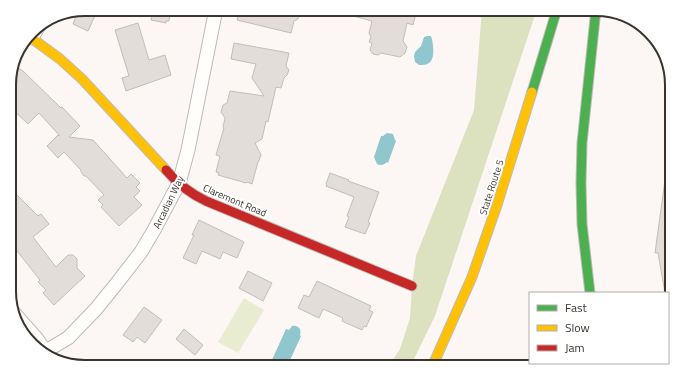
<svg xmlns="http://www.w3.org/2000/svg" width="681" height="376" font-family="'Titillium Web',sans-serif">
  <rect width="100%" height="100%" fill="#fcf7f4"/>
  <path fill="#e8edd1" d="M244,298L264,310L238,353L218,342Z"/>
  <path fill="#dce2c0" d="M482,9H537L435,316L410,367H388L400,349L410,318L412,286L416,256L474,110Z"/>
  <path fill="#90c7ce" d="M427,36H431C433,41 435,56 431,61C428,65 424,65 419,65L415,62L414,56L415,52L421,46L424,37Z
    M387,133L393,134L395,140L396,141L388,163L387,162C384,165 380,166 377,164L374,157L381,136H383Z
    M292,326C298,325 302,329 300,335L301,336L287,367H272V363L271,362L286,329L289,330Z"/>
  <path fill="#e2ddd8" stroke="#c3bdb9" d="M85,9H98L88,31L73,24L78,11Z
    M153,9H171L169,21H166V23L151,20Z
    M240,9H300L298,19L294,21L291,33L237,20Z
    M342,9H400L416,13L413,25L407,23L403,41L407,47L405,53L400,57L381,53L378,55L373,54L370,50L372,43L369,42L371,37L369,33L372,21L342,13Z
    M138,23L149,60L165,55L171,75L126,91L122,78L129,76L115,30Z
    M234,43L289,53L286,66L289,70L287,75L284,78L281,88L276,87L268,122L266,121L262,139L255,143L261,155L259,161L258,162L252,184L247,182L246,183L218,175L219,173L216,172L220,156L216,155L224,128L223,127L225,118L221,112L223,105L227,103L230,91L264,96L252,78L256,64L231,59Z
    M15,66L23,71L61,108L62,107L80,126L69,137L93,140L127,178L131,174L140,183L136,187L140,191L134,197L142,205L119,226L101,207L103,205L98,200L104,195L86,176H84L81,172V170L64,152L58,158L47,146L58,135L60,136L39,113L28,124L10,107V75Z
    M330,173L349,180L348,181L379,192L368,222L370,223L365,234L345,227L349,217L347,216L354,197L326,186L327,184H326Z
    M665,180H672V296H668V293H665L658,253H655Z
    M10,188L38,216L41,214L49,224L33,237L56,267L68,255H73L77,259V268L85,276L54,305L43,293L46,290L38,282L40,280L10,242Z
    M199,220L244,242L237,258L223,252L220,259L202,251L196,264L183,258L194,235H192Z
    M248,271L272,283L263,301L239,288Z
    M317,281L371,306L369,310L373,312L366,327L364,326L362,330L342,321L343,318L323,309L319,318L298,308L304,295L309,297Z
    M144,307L162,320L145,343L137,337L133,342L123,335Z
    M184,329L203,345L195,355L176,339Z"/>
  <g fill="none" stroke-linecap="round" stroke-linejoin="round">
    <defs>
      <path id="street" d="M32,38L38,27
        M14,313L37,339L49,357
        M44,354L46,351L68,338L96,309L117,283L141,252L154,230L179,183L188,150L216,9
        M559,367L561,363"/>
      <path id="fast" d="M532,92L557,9
        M590,293L582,224L581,183L582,143L596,9"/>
      <path id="slow" d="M30,37L60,59L82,79L166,170
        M432,367L472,277L497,205L532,92"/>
      <path id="jam" d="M166,170C177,183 191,194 206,201L412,286
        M605,363L606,365"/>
    </defs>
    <use href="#street" stroke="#c0bab6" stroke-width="15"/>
    <use href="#fast" stroke="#c0bab6" stroke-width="11"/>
    <use href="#slow" stroke="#c0bab6" stroke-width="11"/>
    <use href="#jam" stroke="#c0bab6" stroke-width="11"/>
    <use href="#street" stroke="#fffefd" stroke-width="13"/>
    <use href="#fast" stroke="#4caf50" stroke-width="9"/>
    <use href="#slow" stroke="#ffc107" stroke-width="9"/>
    <use href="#jam" stroke="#c62828" stroke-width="9"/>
  </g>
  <g text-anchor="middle" stroke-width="4" stroke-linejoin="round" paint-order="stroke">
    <g font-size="10" fill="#3b342e" stroke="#fff">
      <text transform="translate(491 187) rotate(-72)" y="4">State Route 5</text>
      <text transform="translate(235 200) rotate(23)" y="4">Claremont Road</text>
      <text transform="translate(168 202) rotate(-64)" y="4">Arcadian Way</text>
    </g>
  </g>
  <path d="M0 0H681V376H0ZM85 16H596A69 69 0 0 1 665 85V291A69 69 0 0 1 596 360H85A69 69 0 0 1 16 291V85A69 69 0 0 1 85 16Z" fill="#fff" fill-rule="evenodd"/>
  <path fill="none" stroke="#3b342e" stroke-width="2" d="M85 16H596A69 69 0 0 1 665 85V291A69 69 0 0 1 596 360H85A69 69 0 0 1 16 291V85A69 69 0 0 1 85 16Z"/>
  <rect x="529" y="292" width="140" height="72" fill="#ffffff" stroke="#b1aeab"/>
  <rect x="537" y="305" width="20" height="6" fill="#4caf50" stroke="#b1aeab"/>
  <text x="565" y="312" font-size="12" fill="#3b342e">Fast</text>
  <rect x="537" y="325" width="20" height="6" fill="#ffc107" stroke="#b1aeab"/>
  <text x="565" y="332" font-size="12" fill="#3b342e">Slow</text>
  <rect x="537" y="345" width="20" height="6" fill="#c62828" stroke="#b1aeab"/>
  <text x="565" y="352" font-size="12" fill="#3b342e">Jam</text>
</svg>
